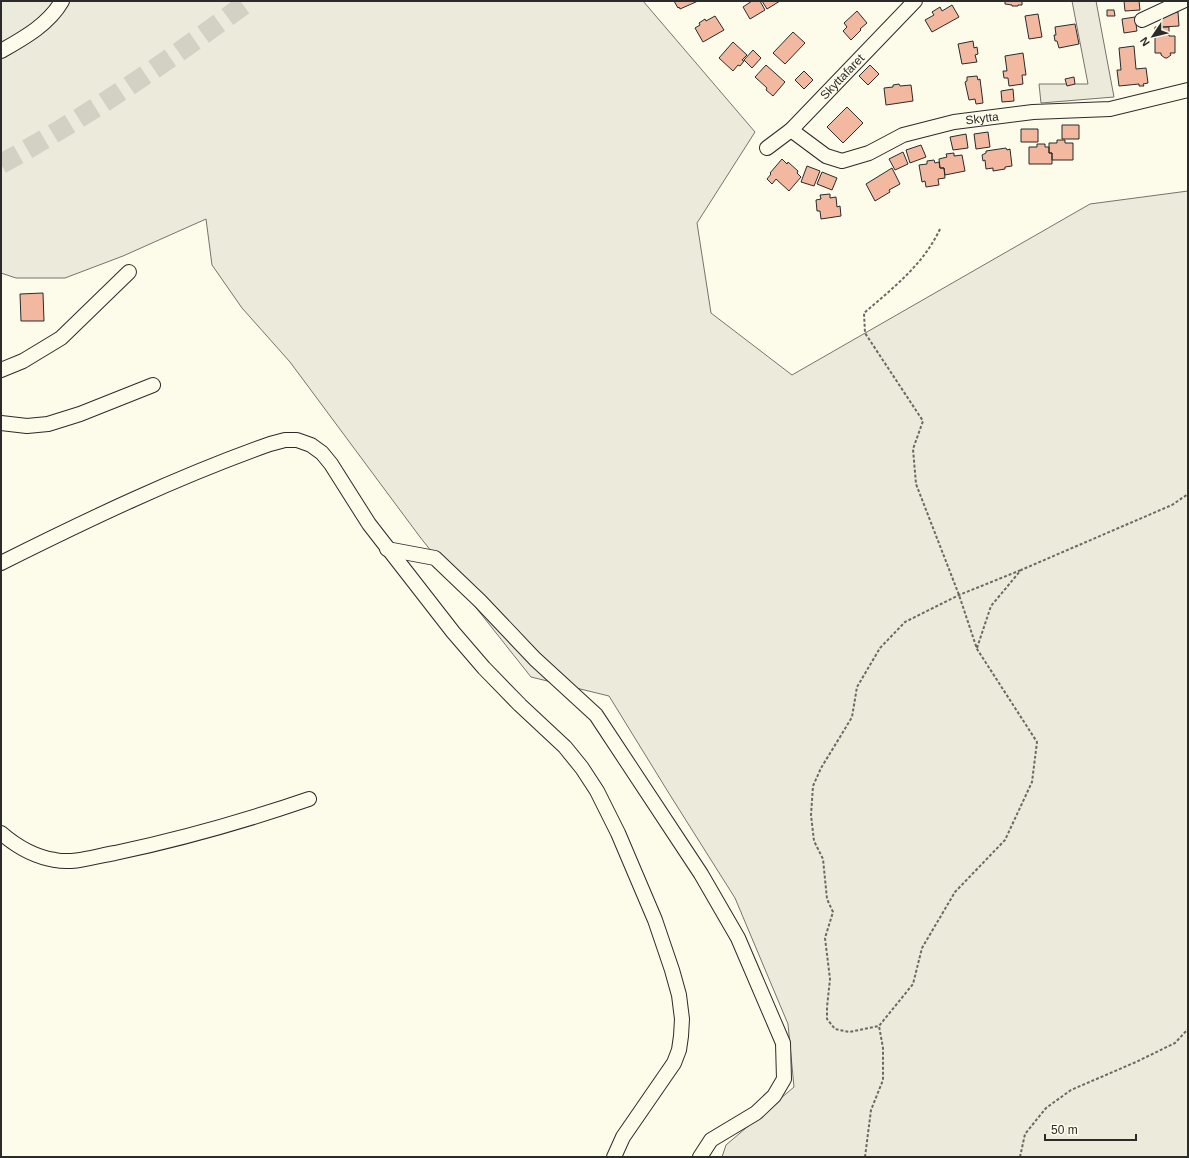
<svg xmlns="http://www.w3.org/2000/svg" width="1189" height="1158" font-family="Arial,sans-serif">
  <rect width="100%" height="100%" fill="#fdfbea"/>
  <path fill="#ecebdb" stroke="#74746e" d="M1,1H643L755,132L697,223L711,313L792,375L1090,204L1188,191V1157H722L726,1145L794,1087L788,1024L735,898L670,795L609,696L531,677L420,537L290,362L242,308L212,265L206,219L123,256L65,278H16L1,273Z
    M1072,1H1096L1114,97L1041,103L1039,84H1088Z"/>
  <path fill="#f2b8a0" stroke="#2b2b2b" d="M674,1H698L680,9L679,7L678,8Z
    M752,1H760L765,10L750,19L743,7Z
    M762,1H780L767,9Z
    M1005,1H1022V5H1018V6H1012V5L1005,4Z
    M1124,1H1139L1140,10L1125,11Z
    M952,5L959,17L932,32L925,20L934,15L932,12L940,7L942,11Z
    M1107,10H1114L1115,16H1107Z
    M857,11L867,23L860,29L861,30L851,40L843,31L847,27L844,23Z
    M1178,12L1179,26L1162,27V13Z
    M1038,14L1042,37L1029,39L1025,16Z
    M715,16L724,30L703,42L695,28L700,25L699,23L705,19L706,21Z
    M1135,17L1137,31L1124,33L1122,19Z
    M1075,24L1079,44L1059,48L1057,41H1055L1054,35H1056L1055,27Z
    M1155,27H1169V36H1175V53H1170L1171,55L1167,58H1165L1161,55V53H1155Z
    M793,32L805,43L785,64L773,53Z
    M973,41L974,48L977,47L978,54L975,55L977,62L962,64L958,44Z
    M733,42L747,55L742,60L744,61L740,66L738,65L733,71L719,58Z
    M1134,46L1136,69L1146,68L1148,83L1143,84L1144,86H1139V84L1119,86L1117,70H1121L1119,48Z
    M753,50L761,58L752,68L744,60Z
    M1023,53L1026,75H1022L1023,84L1009,86L1008,78H1004L1003,71H1007L1005,56Z
    M766,65L785,82L773,96L766,90L767,88L755,77Z
    M870,65L879,74L868,85L859,76Z
    M804,71L813,80L804,89L795,80Z
    M977,76L978,80L980,79L983,103L976,104L975,99L969,100L965,82L967,81V77Z
    M1074,77L1075,84L1067,86L1065,79Z
    M899,84L900,86L911,85L913,101L886,105L884,88L893,87V85Z
    M1013,89L1014,101L1002,102L1001,91Z
    M847,107L863,123L843,143L827,127Z
    M1062,125H1079V139H1062Z
    M1021,129H1038V142H1021Z
    M988,132L990,147L976,149L974,134Z
    M966,134L968,148L953,150L950,137Z
    M1057,140H1065V143H1073V160H1052V153H1049V143H1057Z
    M1037,144H1045V147H1049V153H1052V164H1029V147H1037Z
    M921,145L926,157L910,163L906,150Z
    M1006,148L1007,150L1010,149L1012,166L1005,167V169L993,171V168L986,169L985,160L983,161L982,155L986,153V151Z
    M903,152L908,164L895,170L889,159Z
    M954,153V156L962,155L965,171L945,175L944,168H940L939,159L947,157L946,154Z
    M782,159L787,164L788,162L798,171L797,173L801,177L789,191L776,179L772,184L767,179L771,174L770,173Z
    M934,160L935,163L939,162L940,168H944L945,178L938,179L939,185L926,187L925,181L922,182L919,165L927,164V161Z
    M807,166L820,171L814,186L801,182Z
    M892,168L900,184L889,190L890,192L875,201L866,184Z
    M822,172L837,178L832,190L817,184Z
    M830,194V198L836,197L837,207L840,206L841,216L821,219L820,211H817L816,200L821,199L820,195Z
    M43,293L44,321H21L20,294Z"/>
  <g fill="none" stroke-linecap="round" stroke-linejoin="round">
    <path stroke="#d3d1c4" stroke-width="20" stroke-dasharray="20 10" stroke-linecap="butt" d="M1,164C88,116 170,60 249,1"/>
    <defs>
      <g id="minor">
        <path d="M1142,20L1183,1"/>
        <path d="M1,51C24,38 49,24 62,1"/>
        <path id="s1" d="M791,130L826,156L842,161L869,153L903,135L954,122L1033,112L1110,109L1188,90"/>
        <path id="s2" d="M767,148L791,130L915,1"/>
        <path d="M1,370L23,361L61,338L129,272"/>
        <path d="M1,423L27,426L48,424L80,414L153,385"/>
        <path d="M387,549L435,558L480,601L535,659L596,715L701,874L738,938L783,1043L784,1079L774,1096L756,1113L711,1140L700,1157"/>
        <path d="M1,563C89,519 177,477 270,444L285,440H297L311,445L322,453L331,464L369,524L453,632L484,668L520,705L565,747L582,768L597,791L618,833L655,920L672,970L679,995L682,1019L681,1036L679,1050L674,1063L623,1137L614,1157"/>
        <path d="M1,833C16,846 35,857 55,860C74,864 96,856 115,853C181,839 245,821 309,799"/>
      </g>
    </defs>
    <use href="#minor" stroke="#2b2b2b" stroke-width="16"/>
    <path stroke="#6a6964" stroke-width="2" stroke-dasharray="3 2" stroke-linecap="butt" d="M940,229C923,265 893,288 864,313L865,333L923,421L913,449L916,484L959,595L977,649L1037,742L1032,782L1005,840L955,892L922,948L913,984L879,1026L849,1032L835,1029L827,1019V1007L830,979L825,938L833,912L827,899L823,859L814,841L811,815L813,786L821,768L840,737L852,717L857,687L880,648L905,622L959,595L1021,570
      M977,648L991,606L1021,570L1172,505L1188,494
      M865,1157L871,1110L883,1080V1048L879,1026
      M1020,1157L1025,1134L1046,1108L1071,1090L1136,1062L1175,1043L1188,1029"/>
    <use href="#minor" stroke="#fdfbea" stroke-width="14"/>
  </g>
  <g text-anchor="middle" stroke-width="3" stroke-linejoin="round" paint-order="stroke">
    <g font-size="12" fill="#2b2b2b" stroke="#fdfbea">
      <text dy="4" stroke="none"><textPath href="#s2" startOffset="104">Skyttafaret</textPath></text>
      <text dy="4" stroke="none"><textPath href="#s1" startOffset="208">Skytta</textPath></text>
    </g>
  </g>
  <rect width="1189" height="1158" fill="none" stroke="#2b2b2b" stroke-width="4"/>
  <g transform="translate(1153 36) rotate(235)" stroke="#fdfbea" stroke-width="3" paint-order="stroke">
  <path d="M0-3L7 15L0 10L-7 15Z" fill="#2b2b2b"/>
  <text y="-6" font-size="11" font-weight="bold" text-anchor="middle" fill="#2b2b2b">N</text>
  </g>
  <path d="M1045 1134v6h91v-6" fill="none" stroke="#2b2b2b" stroke-width="2"/>
  <text x="1051" y="1134" font-size="12" fill="#2b2b2b" stroke="#fdfbea" stroke-width="3" paint-order="stroke">50 m</text>
</svg>
